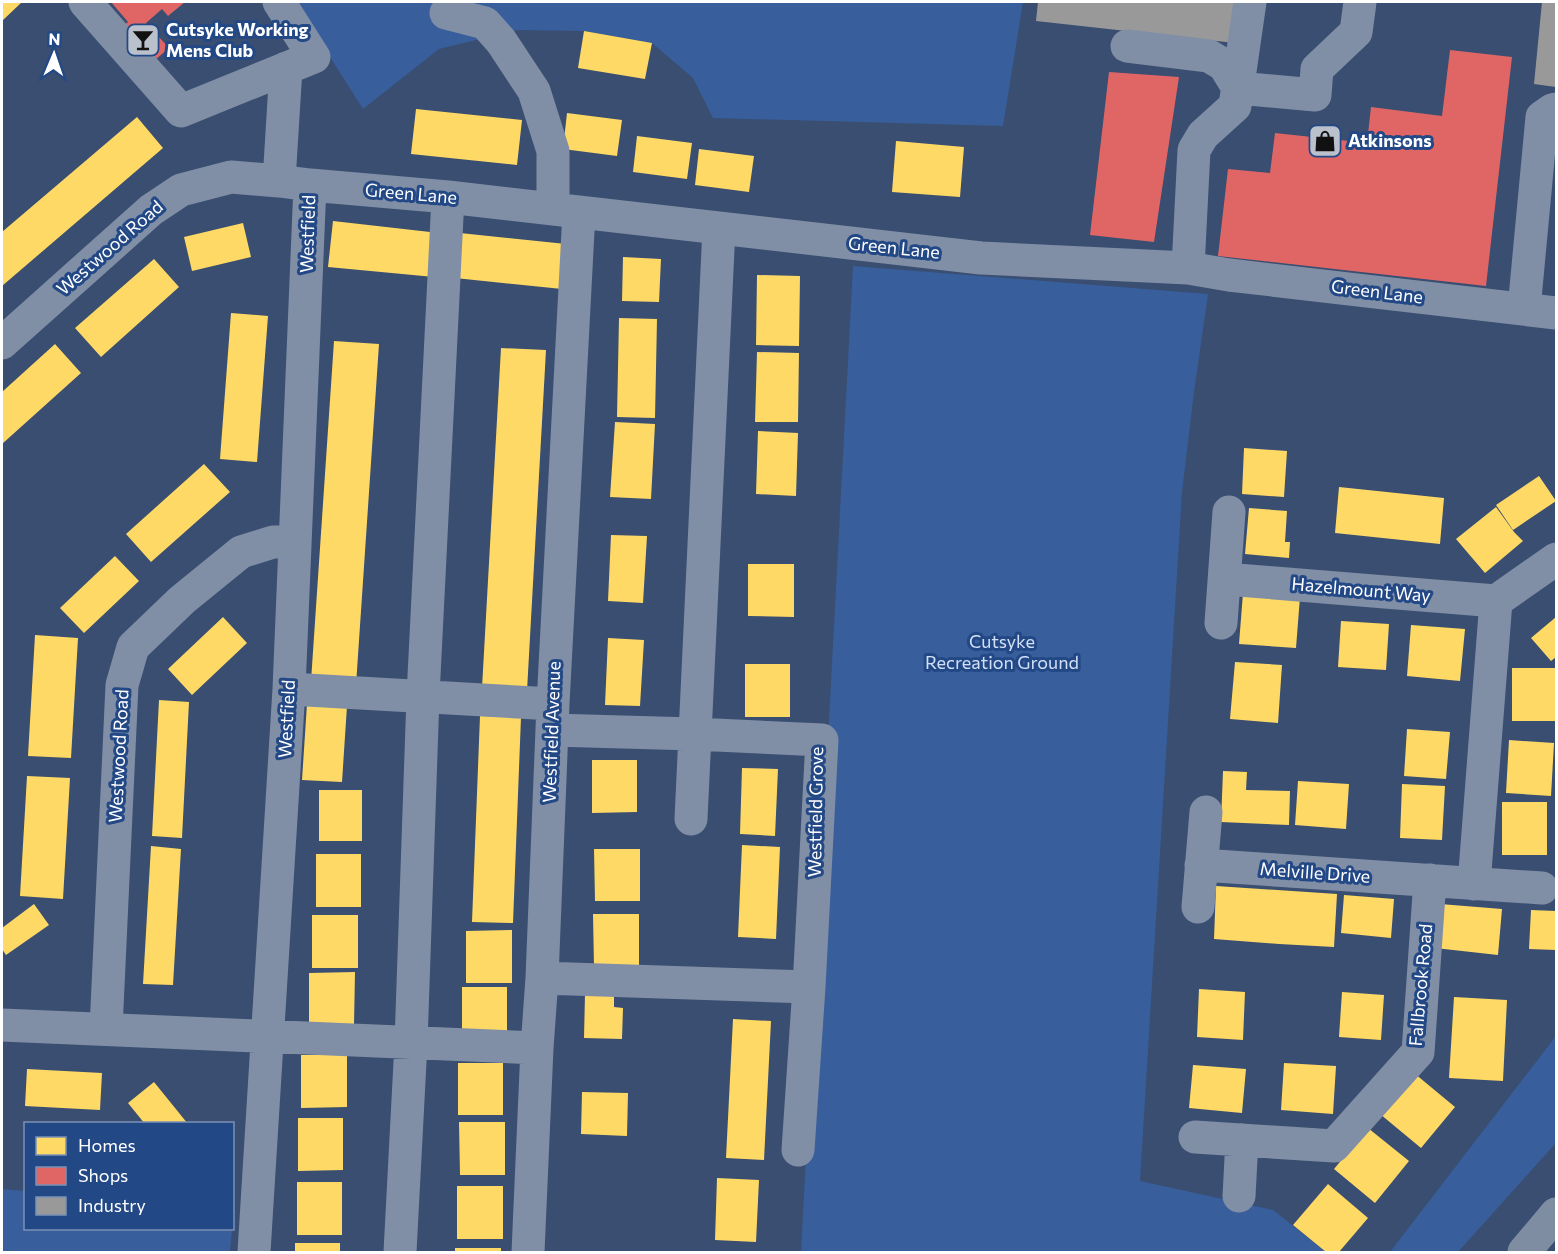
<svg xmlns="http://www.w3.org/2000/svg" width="1558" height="1254" font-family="Commissioner,sans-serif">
  <rect width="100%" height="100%" fill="#394e70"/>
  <path fill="#385e9c" d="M295,2H1023L1003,126L713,118L693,78L652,43L584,31L517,30L439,49L363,109Z
    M853,266L1208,294L1194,392L1182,492L1140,1181L1273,1210L1326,1252H801Z
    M1556,1036V1143L1458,1252H1390Z
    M2,1189L25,1191L26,1228L232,1229L230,1252H2Z"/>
  <path fill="#ffd966" d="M2,2H22L2,21Z
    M584,31L652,43L645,79L578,68Z
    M416,109L522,120L517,165L411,154Z
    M567,113L622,120L617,156L563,149Z
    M137,117L163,148L2,286V232Z
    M637,136L692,143L687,179L633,172Z
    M896,141L964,147L960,197L892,192Z
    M699,149L754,156L749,192L695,185Z
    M333,221L439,233L434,277L328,267Z
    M243,223L251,257L192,271L184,237Z
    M460,233L566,244L562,289L455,278Z
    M623,257L661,259L659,302L622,301Z
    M154,259L179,287L101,357L75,328Z
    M757,275L800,276L799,346L756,345Z
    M231,313L268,316L257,462L220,459Z
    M619,318L657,319L655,418L617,417Z
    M334,341L379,344L356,685L311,681Z
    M55,344L81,373L2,444V392Z
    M501,348L546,350L527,691L482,688Z
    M757,352L799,353L798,422H755Z
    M615,422L655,424L651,499L610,497Z
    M758,431L798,433L796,496L756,494Z
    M1244,448L1287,451L1284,497L1242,494Z
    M204,464L230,492L151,562L126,534Z
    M1539,476L1556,501L1513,530L1496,505Z
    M1339,487L1444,498L1440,544L1335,533Z
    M1496,507L1514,532L1523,541L1485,573L1456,539Z
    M1249,508L1287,511L1285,542H1290L1289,558L1245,554Z
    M611,535L647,536L643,603L608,601Z
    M115,556L139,581L84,633L60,608Z
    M748,564H794V617L748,616Z
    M1243,593L1300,597L1296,648L1239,644Z
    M223,617L247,643L192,695L168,669Z
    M1556,617V657L1551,661L1531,638Z
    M1341,621L1389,624L1386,670L1338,667Z
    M1411,625L1465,629L1460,681L1407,676Z
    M35,635L78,638L71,758L28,756Z
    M608,638L644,640L640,706L605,705Z
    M1235,662L1282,665L1278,723L1230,719Z
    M745,664H790V717H745Z
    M1512,668H1556V721H1512Z
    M159,700L189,702L182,838L152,836Z
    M307,704L347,706L342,782L302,780Z
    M480,716L521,717L513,923L472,922Z
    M1407,729L1450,732L1446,779L1404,776Z
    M1509,740L1554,743L1551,796L1506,793Z
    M592,760H637V812L592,813Z
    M742,768L778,769L775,836L740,834Z
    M1223,771L1247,772L1246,790L1290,791L1289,825L1221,822Z
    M27,776L70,778L63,899L20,896Z
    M1298,781L1349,784L1346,829L1295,825Z
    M1402,784L1445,786L1442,840L1400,838Z
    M319,790H362V841H319Z
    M1502,802H1547V855H1502Z
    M742,845L780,847L776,939L738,937Z
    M151,846L181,849L173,985L143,984Z
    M594,849H640V901H595Z
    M316,854H361V907H316Z
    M1216,886L1337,894L1334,947L1279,944L1214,939Z
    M1344,895L1394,899L1391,938L1341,933Z
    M34,904L49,925L6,955L2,949V928Z
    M1440,904L1502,909L1498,955L1435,948Z
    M1531,910L1556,911V950L1529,949Z
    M593,914H639V967H594Z
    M312,915H358V968H312Z
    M512,930V983H466V931Z
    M355,972L354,1025H309V973Z
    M462,987H507V1040H462Z
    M1199,989L1245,992L1243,1040L1197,1037Z
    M1342,992L1384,995L1381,1040L1339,1037Z
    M585,994H614V1007L623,1008L622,1039L584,1038Z
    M1454,997L1507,1000L1503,1081L1449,1078Z
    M733,1019L771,1021L764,1160L726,1158Z
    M301,1055H347V1107L301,1108Z
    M458,1063H503V1115H458Z
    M1284,1063L1336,1066L1333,1114L1281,1110Z
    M1193,1065L1246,1069L1242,1113L1189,1108Z
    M27,1069L102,1073L100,1110L25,1106Z
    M1414,1073L1455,1107L1421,1148L1380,1114Z
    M154,1082L188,1124H145L128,1103Z
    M582,1092L628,1093L627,1136L581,1134Z
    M298,1118H343V1170L298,1171Z
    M459,1122H505V1175H460Z
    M1368,1128L1409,1161L1375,1203L1334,1169Z
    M717,1178L759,1180L756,1242L715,1240Z
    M297,1182H342V1235H297Z
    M1328,1184L1368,1218L1339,1252H1326L1293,1225Z
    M457,1186H503V1239H457Z
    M295,1243H340V1252H295Z
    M455,1248H501V1252H455Z"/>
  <path fill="#e06666" d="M111,2H185L168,16L162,9L146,23L169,48L148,66L117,31L128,22Z
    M1450,50L1512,57L1486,286L1218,256L1228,169L1270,173L1275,133L1367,143L1371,107L1442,116Z
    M1109,72L1179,77L1154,242L1090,235Z"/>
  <path fill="#999" d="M1038,2H1239L1235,43L1036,21Z
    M1542,2H1556V87L1534,84Z"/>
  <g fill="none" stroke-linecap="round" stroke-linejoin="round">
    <path stroke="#808fa6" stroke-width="33" d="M85,2L181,111L314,57L279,2
      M446,13L485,23L501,41L534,91L553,151V209
      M1127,46L1209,56L1224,65L1238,88L1315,95L1317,69L1356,32L1360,2
      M279,181L286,68
      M1188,268L1194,150L1203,135L1235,106L1250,2
      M1524,309L1542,117L1552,110L1556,109
      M2,343L151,210L181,190L231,177L279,181L310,185L448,197L981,258L1188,268L1229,275L1556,313
      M1225,579L1496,601
      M1221,623L1229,512
      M289,689L553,704
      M552,730L694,734L822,740L809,987L798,1150
      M691,819L719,228
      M1201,865L1542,888
      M1474,884L1496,601L1556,559
      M1198,907L1206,812
      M542,978L809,987
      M2,1025L537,1048
      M106,1029L122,685L133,647L182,600L241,552L273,542H295
      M1195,1137L1334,1146L1418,1052L1430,880
      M1239,1196L1242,1140
      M254,1252L289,689L310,185
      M400,1252L411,1043L423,696L448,197
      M528,1252L537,1048L542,978L553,704L579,212"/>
    <path stroke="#7f8da3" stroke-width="33" d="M1524,1252L1556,1214"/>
  </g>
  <defs>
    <symbol id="bar-square" viewBox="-11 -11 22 22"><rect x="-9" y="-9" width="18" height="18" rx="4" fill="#bac1cd" stroke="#234886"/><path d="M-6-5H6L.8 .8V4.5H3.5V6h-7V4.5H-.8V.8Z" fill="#111"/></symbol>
    <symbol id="shop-square" viewBox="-11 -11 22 22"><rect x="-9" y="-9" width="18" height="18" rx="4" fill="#bac1cd" stroke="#234886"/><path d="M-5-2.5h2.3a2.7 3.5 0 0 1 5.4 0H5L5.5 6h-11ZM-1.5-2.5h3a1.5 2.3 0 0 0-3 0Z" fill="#111"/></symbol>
  </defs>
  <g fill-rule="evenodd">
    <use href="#bar-square" x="124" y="21" width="38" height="38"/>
    <use href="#shop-square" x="1306" y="122" width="38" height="38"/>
  </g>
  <g text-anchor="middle" stroke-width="6" stroke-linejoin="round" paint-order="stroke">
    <g font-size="18" font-weight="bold" fill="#fff" stroke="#234886" text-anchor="start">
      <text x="166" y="36">Cutsyke Working<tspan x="166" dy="21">Mens Club</tspan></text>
      <text x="1348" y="147">Atkinsons</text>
    </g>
    <g font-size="18" fill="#fff" stroke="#234886">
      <text transform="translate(411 194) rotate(5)" y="6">Green Lane</text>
      <text transform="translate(308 234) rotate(-88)" y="6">Westfield</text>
      <text transform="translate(110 248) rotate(-41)" y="6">Westwood Road</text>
      <text transform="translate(894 248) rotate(6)" y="6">Green Lane</text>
      <text transform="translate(1377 292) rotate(7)" y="6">Green Lane</text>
      <text transform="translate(1361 590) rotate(5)" y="6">Hazelmount Way</text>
      <text transform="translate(287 719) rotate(-87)" y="6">Westfield</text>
      <text transform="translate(552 732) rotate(-88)" y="6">Westfield Avenue</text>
      <text transform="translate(119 756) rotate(-87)" y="6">Westwood Road</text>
      <text transform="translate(816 812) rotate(-89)" y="6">Westfield Grove</text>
      <text transform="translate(1315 873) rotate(4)" y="6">Melville Drive</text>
      <text transform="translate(1421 985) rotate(-85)" y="6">Fallbrook Road</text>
    </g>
    <g font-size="18" fill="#d2e0f7" stroke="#234886">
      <text x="1002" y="648">Cutsyke<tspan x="1002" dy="21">Recreation Ground</tspan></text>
    </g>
  </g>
  <rect width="1558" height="1254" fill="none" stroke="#ffffff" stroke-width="6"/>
  <rect x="24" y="1122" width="210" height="108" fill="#234886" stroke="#7b91b6" stroke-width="1.5"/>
  <rect x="36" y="1137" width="30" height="18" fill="#ffd966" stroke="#7b91b6" stroke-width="1.5"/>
  <text x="78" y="1152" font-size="18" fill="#ffffff">Homes</text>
  <rect x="36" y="1167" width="30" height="18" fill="#e06666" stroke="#7b91b6" stroke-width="1.5"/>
  <text x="78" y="1182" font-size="18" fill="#ffffff">Shops</text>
  <rect x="36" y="1197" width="30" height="18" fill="#999999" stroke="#7b91b6" stroke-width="1.5"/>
  <text x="78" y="1212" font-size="18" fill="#ffffff">Industry</text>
  <g transform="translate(54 54) rotate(2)" stroke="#234886" stroke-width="4.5" paint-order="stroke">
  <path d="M0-4.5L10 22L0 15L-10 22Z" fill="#ffffff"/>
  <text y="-9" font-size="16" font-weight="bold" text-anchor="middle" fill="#ffffff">N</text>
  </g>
</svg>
